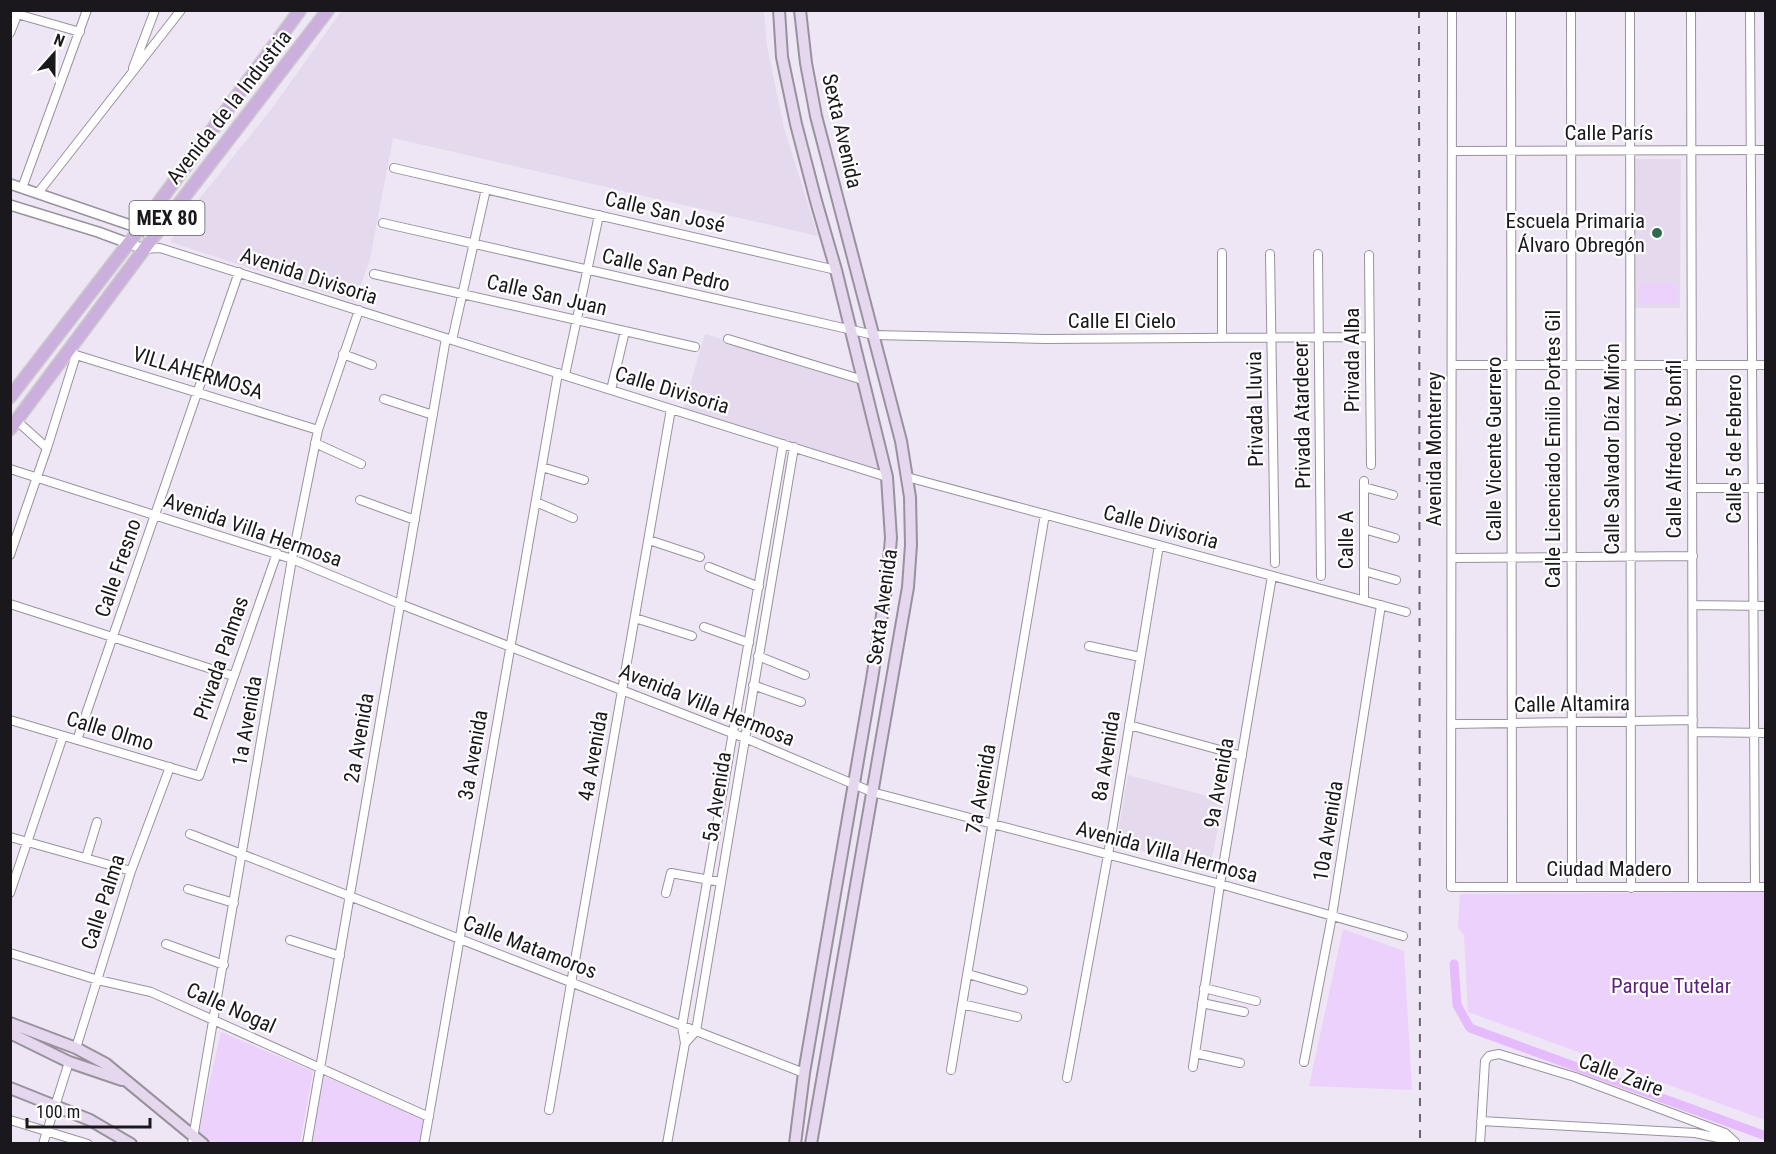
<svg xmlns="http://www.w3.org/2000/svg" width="1776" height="1154" font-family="'Roboto Condensed',sans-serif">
  <rect width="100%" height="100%" fill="#eee6f4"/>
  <path fill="#e5d9ed" d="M342,10L764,11L767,46L784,128L818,236L393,138L370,259L355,302L170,242L192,208L273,107Z
    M1634,159H1681L1680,308H1633Z
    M705,334L864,384L887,477L682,412Z
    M1128,775L1223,800L1210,869L1116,844Z"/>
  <path fill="#ebd1fc" d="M1639,283H1677V304H1639Z
    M1765,892V1120L1468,1012L1464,935L1458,928L1460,894Z
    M1343,929L1404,951L1412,1090L1309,1086Z
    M221,1032L313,1071L300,1143H213L198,1133Z
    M322,1075L426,1121L422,1143L311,1144Z"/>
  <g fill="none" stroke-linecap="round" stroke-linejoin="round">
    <path stroke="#e5bbfe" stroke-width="9" d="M1454,964L1457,1005L1470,1028L1766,1136"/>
    <defs>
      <path id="minor" d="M1452,10L1451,887H1766
        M1511,10L1512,887
        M1571,10L1572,887
        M1630,10L1631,888
        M1691,10L1693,887
        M1750,10L1755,887
        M10,12L80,32
        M10,33L19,10
        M133,68L155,10
        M1452,151L1766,150
        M394,168L836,270
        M22,188L87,10
        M38,193L181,10
        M383,223L874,335L1045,339L1370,337
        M144,249L160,248L887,477
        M1222,253V338
        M1270,254L1275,563
        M1318,254L1321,576
        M1369,255L1371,465
        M374,274L695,347
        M728,339L863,380
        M452,340L486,189
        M70,349L76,355L318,430
        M343,354L372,365
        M1452,365H1766
        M565,375L599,215
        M611,390L625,331
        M384,399L433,415
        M17,421L47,448
        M315,443L361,464
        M542,467L584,480
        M10,469L292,559L400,604L745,738L872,792L1220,884L1403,936
        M907,477L1406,612
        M1364,487L1393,495
        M1693,488H1766
        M360,500L415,520
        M536,502L573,518
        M1364,529L1395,538
        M649,540L700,557
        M10,555L47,448L76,355
        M1452,558L1693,556
        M709,567L759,587
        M1364,571L1396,580
        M1364,600V481
        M10,604L233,676
        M1693,605L1766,606
        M635,618L692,636
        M704,627L749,643
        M1089,646L1140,657
        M758,656L805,675
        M753,685L801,702
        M10,720L199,776L277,553
        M1451,724L1693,720
        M1129,725L1242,756
        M1693,732L1766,733
        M77,740L239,272
        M190,834L804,1073
        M10,837L131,871
        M86,858L97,822
        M188,889L234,903
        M10,893L63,736
        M666,893L671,873L721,882
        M290,940L340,956
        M166,944L224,965
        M10,953L98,980L151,992L429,1117
        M968,974L1023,990
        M1204,988L1256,1001
        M1202,1003L1244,1012
        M962,1004L1017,1017
        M685,1043L696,1031L794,447
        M76,1048L131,871L170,767
        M1195,1053L1240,1063
        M1304,1062L1332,916L1381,605
        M1193,1067L1220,884L1272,576
        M951,1070L1045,514
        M1067,1078L1108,855L1159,545
        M549,1110L671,409
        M10,1120L88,1144
        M1481,1121L1695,1133L1733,1141
        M43,1144L69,1062
        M192,1144L292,559L318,430L359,310
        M307,1144L446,338
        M424,1144L558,373
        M667,1144L685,1043L682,1026L783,444
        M1480,1144L1485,1061L1489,1056L1499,1054L1575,1077L1725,1133L1735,1142"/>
      <path id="tertiary" d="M10,184L139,228L153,236
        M10,205L98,232L144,249"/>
      <path id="secondary" d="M779,10L782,57L796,124L816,201L836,270L887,477L891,538L887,583L872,679L804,1073L795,1144
        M800,10L806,63L816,116L901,441L910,497L911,545L908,587L811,1144
        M10,1023L76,1048L106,1064L203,1144
        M10,1033L69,1062L122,1080
        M10,1088L90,1120L131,1144"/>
      <path id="primary" d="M10,397L135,235L300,10
        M10,429L148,244L328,10"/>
    </defs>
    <use href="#minor" stroke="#99929e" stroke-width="10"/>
    <use href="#tertiary" stroke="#99929e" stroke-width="12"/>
    <use href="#secondary" stroke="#99929e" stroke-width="14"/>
    <use href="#primary" stroke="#cdcccd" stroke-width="15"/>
    <use href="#minor" stroke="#fff" stroke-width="8"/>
    <use href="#tertiary" stroke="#fff" stroke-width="9"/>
    <use href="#secondary" stroke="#e5d7ed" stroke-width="10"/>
    <use href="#primary" stroke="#cbafdc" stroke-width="12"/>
    <path stroke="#67636b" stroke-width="2" stroke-dasharray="8 8" stroke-linecap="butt" d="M1419,10L1420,1144"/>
  </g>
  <circle fill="#306951" stroke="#fff" stroke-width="2" cx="1657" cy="233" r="6"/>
  <g text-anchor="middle" stroke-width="4.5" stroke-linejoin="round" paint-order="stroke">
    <rect fill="#fff" stroke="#5f5d61" stroke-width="1.5" x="129.5" y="201" width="75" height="34" rx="4.5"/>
    <g font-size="20" font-weight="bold" fill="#1b181d">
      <text x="167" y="225">MEX 80</text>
    </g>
    <g font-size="21" fill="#1b181d" stroke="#fff">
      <text transform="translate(229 107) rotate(-52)" y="7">Avenida de la Industria</text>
      <text transform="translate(842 131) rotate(77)" y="7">Sexta Avenida</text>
      <text x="1609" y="140">Calle París</text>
      <text transform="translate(665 212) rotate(13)" y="7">Calle San José</text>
      <text transform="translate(666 270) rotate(13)" y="7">Calle San Pedro</text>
      <text transform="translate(309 276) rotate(18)" y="7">Avenida Divisoria</text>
      <text transform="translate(547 295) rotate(13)" y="7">Calle San Juan</text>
      <text x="1122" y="328">Calle El Cielo</text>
      <text transform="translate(1352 360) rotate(-90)" y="7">Privada Alba</text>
      <text transform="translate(198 373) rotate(17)" y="7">VILLAHERMOSA</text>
      <text transform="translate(672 390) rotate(17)" y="7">Calle Divisoria</text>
      <text transform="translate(1255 409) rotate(-91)" y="7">Privada Lluvia</text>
      <text transform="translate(1302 415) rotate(-91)" y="7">Privada Atardecer</text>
      <text transform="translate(1434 449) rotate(-90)" y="7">Avenida Monterrey</text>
      <text transform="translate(1494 449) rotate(-90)" y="7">Calle Vicente Guerrero</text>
      <text transform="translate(1553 449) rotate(-90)" y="7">Calle Licenciado Emilio Portes Gil</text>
      <text transform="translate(1612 449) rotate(-90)" y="7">Calle Salvador Díaz Mirón</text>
      <text transform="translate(1674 449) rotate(-90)" y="7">Calle Alfredo V. Bonfil</text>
      <text transform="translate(1734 449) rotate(-90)" y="7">Calle 5 de Febrero</text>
      <text transform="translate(1161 527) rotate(15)" y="7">Calle Divisoria</text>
      <text transform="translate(253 530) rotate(19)" y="7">Avenida Villa Hermosa</text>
      <text transform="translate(1346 540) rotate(-90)" y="7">Calle A</text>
      <text transform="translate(118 568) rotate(-71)" y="7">Calle Fresno</text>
      <text transform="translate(882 607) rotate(-82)" y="7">Sexta Avenida</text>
      <text transform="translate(221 658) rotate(-71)" y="7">Privada Palmas</text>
      <text transform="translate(1572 704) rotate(-1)" y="7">Calle Altamira</text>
      <text transform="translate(707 705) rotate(22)" y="7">Avenida Villa Hermosa</text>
      <text transform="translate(247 721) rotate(-80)" y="7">1a Avenida</text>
      <text transform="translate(110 731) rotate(17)" y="7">Calle Olmo</text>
      <text transform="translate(359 738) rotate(-80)" y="7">2a Avenida</text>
      <text transform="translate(473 755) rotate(-80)" y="7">3a Avenida</text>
      <text transform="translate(593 756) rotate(-80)" y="7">4a Avenida</text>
      <text transform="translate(1106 756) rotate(-81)" y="7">8a Avenida</text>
      <text transform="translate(1219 783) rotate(-80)" y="7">9a Avenida</text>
      <text transform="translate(981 789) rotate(-80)" y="7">7a Avenida</text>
      <text transform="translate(717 797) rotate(-81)" y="7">5a Avenida</text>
      <text transform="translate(1328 831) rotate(-81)" y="7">10a Avenida</text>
      <text transform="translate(1167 852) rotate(15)" y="7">Avenida Villa Hermosa</text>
      <text x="1609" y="876">Ciudad Madero</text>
      <text transform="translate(103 902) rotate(-72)" y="7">Calle Palma</text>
      <text transform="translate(530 947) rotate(21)" y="7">Calle Matamoros</text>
      <text transform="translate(231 1008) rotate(24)" y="7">Calle Nogal</text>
      <text transform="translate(1621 1075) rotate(20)" y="7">Calle Zaire</text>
    </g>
    <g font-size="21" fill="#1b181d" stroke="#fff" text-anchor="end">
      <text x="1645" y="228">Escuela Primaria<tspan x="1645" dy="24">Álvaro Obregón</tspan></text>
    </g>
    <g font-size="21" fill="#61207f" stroke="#fff">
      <text x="1671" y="993">Parque Tutelar</text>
    </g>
  </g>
  <rect width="1776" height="1154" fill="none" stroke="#1b181d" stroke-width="24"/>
  <g transform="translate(54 54) rotate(21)" stroke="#ffffff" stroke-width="4.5" paint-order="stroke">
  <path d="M0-4.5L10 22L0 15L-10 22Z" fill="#1b181d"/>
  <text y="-9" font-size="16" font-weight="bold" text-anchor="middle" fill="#1b181d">N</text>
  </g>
  <path d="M27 1118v9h123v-9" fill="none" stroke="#1b181d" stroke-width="3"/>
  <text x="36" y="1118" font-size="18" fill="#1b181d" stroke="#ffffff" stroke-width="4.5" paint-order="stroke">100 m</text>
</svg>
